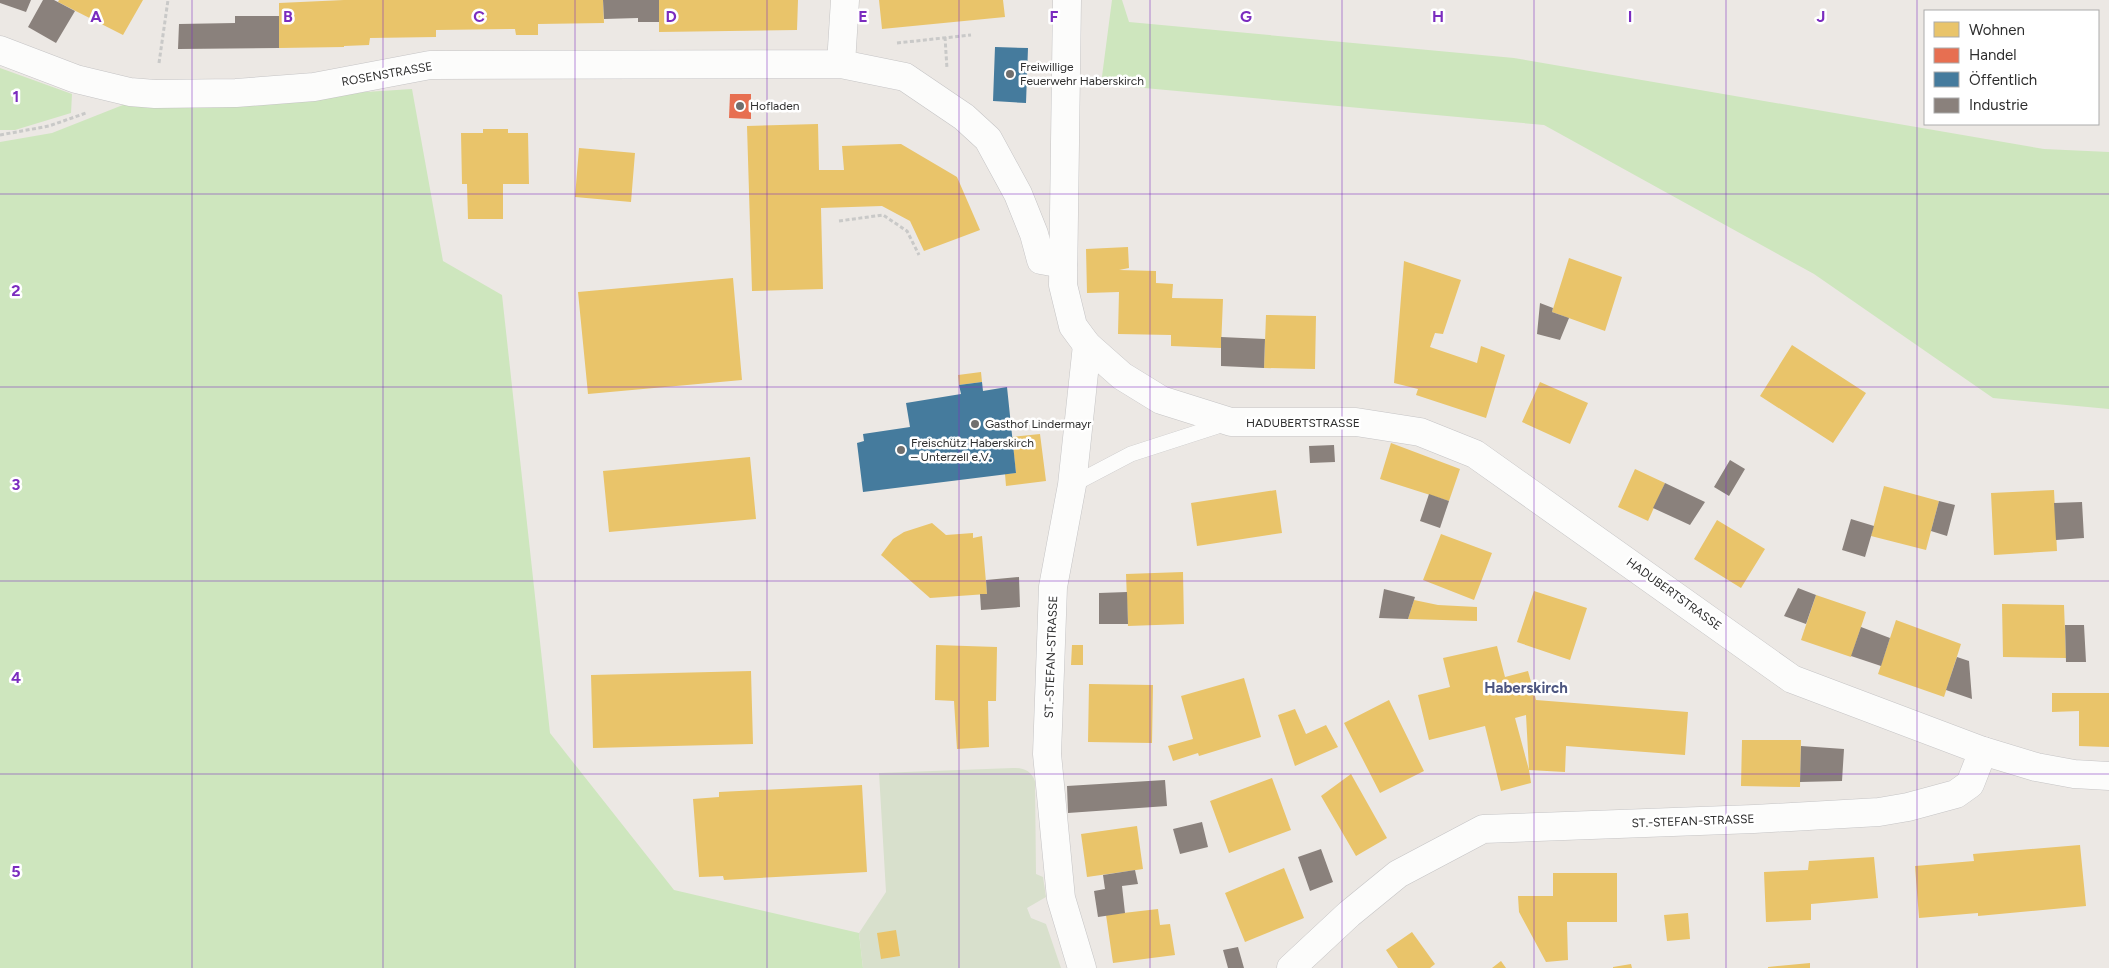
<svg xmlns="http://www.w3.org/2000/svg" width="2109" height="968" font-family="Figtree,sans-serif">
  <rect width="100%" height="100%" fill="#ece8e4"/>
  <path fill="#cee6be" d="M1112,0H1122L1129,22L1514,58L2044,149L2109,152V409L1993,398L1814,274L1544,125L1101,84Z
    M0,68L72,94L71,113L15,130H0Z
    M412,89L443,261L502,295L550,733L674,890L859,933L863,968H0V142L52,133L133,101L163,105Z"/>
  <path fill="#d8e0cc" d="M1013,768C1025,768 1031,771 1035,781L1036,874L1043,877L1046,897L1027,908L1031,918L1046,924L1061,968H863L859,933L886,892L879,773Z"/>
  <path fill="#e9c46a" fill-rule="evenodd" d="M59,0H143L123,35L58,2Z
    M344,0H603L604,23L538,24V35H516L515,29L436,30V37L370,38L369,45L344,46V47L279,48V3Z
    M659,0H798L797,30L659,32Z
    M879,0H1003L1005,17L882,29Z
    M818,124L819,170H844L842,146L901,144L957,177L980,230L924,251L910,221L882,206L821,208L823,289L752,291L747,126Z
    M483,129H508V133H528L529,184H503V219H468L467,184H462L461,133H483Z
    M579,148L635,153L631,202L575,197Z
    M1128,247L1129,268L1119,270L1156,271V283L1173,284L1172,298L1223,299L1221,348L1171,346V335L1118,334L1119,292L1087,293L1086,249Z
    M1569,258L1622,277L1605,331L1552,312Z
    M1404,261L1461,280L1443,334L1435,333L1430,347L1477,363L1481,346L1505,355L1486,418L1416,395L1418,389L1394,383Z
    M733,278L742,380L588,394L578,292Z
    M1266,315L1316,316L1315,369L1264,368Z
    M1792,345L1866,393L1833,443L1760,396Z
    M981,372L982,382L959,385L958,375Z
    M1540,382L1588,403L1570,444L1522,422Z
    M1040,434L1046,481L1006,486L1005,474L1016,473L1012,437Z
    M1391,443L1460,469L1449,501L1380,479Z
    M750,457L756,519L609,532L603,471Z
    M1635,469L1665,483L1648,521L1618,507Z
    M1884,486L1939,501L1926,550L1871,536Z
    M1276,490L1282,533L1197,546L1191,503Z
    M2054,490L2057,551L1994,555L1991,493Z
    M1717,520L1765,549L1741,588L1694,559Z
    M932,523L946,535L973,533V538L982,536L987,594L930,598L881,555L893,539L904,532Z
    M1441,534L1492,553L1474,600L1423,580Z
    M1183,572L1184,624L1128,626L1126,574Z
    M1534,591L1587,608L1570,660L1517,642Z
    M1816,595L1866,612L1851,657L1801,640Z
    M1414,600L1438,605L1477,607V621L1408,619Z
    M2002,604L2064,605L2066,658L2003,657Z
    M1896,620L1961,644L1944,697L1878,674Z
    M936,645L997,647L996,701H988L989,747L957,749L954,701L935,700Z
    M1072,645H1083V665H1071Z
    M1497,646L1505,677L1528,671L1536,700L1688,712L1685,755L1566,746L1565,772L1529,770L1531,783L1501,791L1485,726L1429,740L1418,695L1450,687L1443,658ZM1526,715L1529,770L1515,718Z
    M751,671L753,744L593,748L591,675Z
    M1244,678L1261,737L1199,756L1198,753L1173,761L1168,746L1193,739L1181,696Z
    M1089,684L1153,685L1152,743L1088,742Z
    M2052,693H2109V747L2079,746V711L2052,712Z
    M1389,700L1424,771L1380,793L1344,723Z
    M1295,709L1306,734L1326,725L1338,747L1295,766L1278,715Z
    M1742,740H1801L1800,787L1741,786Z
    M1351,774L1387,838L1356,856L1321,796Z
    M1272,778L1291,830L1229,853L1210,801Z
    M862,785L867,872L724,880L723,876L699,877L693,799L719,797V792Z
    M1137,826L1143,869L1087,877L1081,834Z
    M2080,845L2086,906L1978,916V913L1919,918L1915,866L1974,861L1973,854Z
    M1874,857L1878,898L1811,904V920L1766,922L1764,872L1808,870L1809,861Z
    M1284,868L1304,918L1245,942L1225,893Z
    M1553,873H1617V922H1567L1568,960L1546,962L1519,912L1518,896H1553Z
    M1158,909L1160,925L1170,924L1175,955L1113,963L1106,915Z
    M1688,913L1690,939L1667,941L1664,915Z
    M896,930L900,956L881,959L877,933Z
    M1412,932L1435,964L1430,968H1398L1386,950Z
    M1501,961L1506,968H1492Z
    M1810,963V968H1768V967Z
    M1631,964L1632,968H1613V967Z"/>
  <path fill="#e76f51" d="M730,94H751V119L729,118Z"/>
  <path fill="#457b9d" d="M995,47L1028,48L1026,103L993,101Z
    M982,382L983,391L1007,387L1016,473L863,492L857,443L864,441L863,434L910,427L906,403L961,394L959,385Z"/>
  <path fill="#8a817c" d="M0,0H31L26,12L0,3Z
    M43,0H54L75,11L56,43L28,27Z
    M603,0H659V22H638V18L604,19Z
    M235,16H279V48L178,49L179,24L235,23Z
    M1540,303L1553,308L1552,312L1569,318L1560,340L1537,334Z
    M1221,337L1265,339L1264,368L1221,366Z
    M1334,445L1335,462L1310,463L1309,446Z
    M1730,460L1745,469L1729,496L1714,487Z
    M1665,483L1705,502L1690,525L1653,508Z
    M1429,494L1449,501L1440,528L1420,521Z
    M1939,501L1955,505L1947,536L1931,531Z
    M2082,502L2084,538L2056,540L2054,503Z
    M1851,519L1874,526L1865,557L1842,550Z
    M1019,577L1020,607L981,610L980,594H987L986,580Z
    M1798,588L1816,595L1806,624L1784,616Z
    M1384,589L1415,597L1408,619L1379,618Z
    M1127,592L1128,624H1099V593Z
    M2065,625H2084L2086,662H2066Z
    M1861,627L1890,638L1881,666L1851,656Z
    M1957,657L1969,661L1972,699L1946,690Z
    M1801,746L1844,749L1842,781L1800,782Z
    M1165,780L1167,806L1068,813L1067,786Z
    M1202,822L1208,847L1180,854L1173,829Z
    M1321,849L1333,882L1310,891L1298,857Z
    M1135,870L1138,884L1122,886L1125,913L1098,917L1094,891L1105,889L1103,875Z
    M1238,947L1244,968H1228L1223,950Z"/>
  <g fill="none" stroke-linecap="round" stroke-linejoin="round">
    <defs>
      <path id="service" d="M1072,485L1131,454L1227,423"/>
      <path id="minor" d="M0,50L76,79L130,92L155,94L236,93L314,87L430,65L841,64L905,77L964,117L988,139L1018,194L1034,234L1041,260L1063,264
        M841,64L845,0
        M1082,968L1061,898L1047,754L1053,587L1072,485L1087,345
        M1291,968L1349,914L1398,874L1483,829L1754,819L1879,812L1908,807L1956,794L1970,784L1983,751"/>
      <path id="tertiary" d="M1067,0L1063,285L1073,326L1087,345L1122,376L1161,400L1231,422H1356L1420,432L1475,454L1792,679L1983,751L2036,767L2074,774L2109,776"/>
    </defs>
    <use href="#service" stroke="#c5c4c5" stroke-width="16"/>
    <use href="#minor" stroke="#c5c4c5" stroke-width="29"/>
    <use href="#tertiary" stroke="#c5c4c5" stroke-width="29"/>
    <path stroke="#c9c9c8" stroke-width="3" stroke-dasharray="4 2.5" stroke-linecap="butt" d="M945,37L947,69
      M897,43L971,35
      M159,63L168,0
      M0,135L49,126L86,113
      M839,221L883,215L907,231L919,255"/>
    <use href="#service" stroke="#fcfcfb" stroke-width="15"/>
    <use href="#minor" stroke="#fcfcfb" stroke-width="28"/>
    <use href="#tertiary" stroke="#fcfcfb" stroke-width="28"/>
  </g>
  <path fill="none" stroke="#7b2cbf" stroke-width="1" stroke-opacity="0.55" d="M192,0V968M383,0V968M575,0V968M767,0V968M959,0V968M1150,0V968M1342,0V968M1534,0V968M1726,0V968M1917,0V968M0,194H2109M0,387H2109M0,581H2109M0,774H2109"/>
  <g fill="#706f6e" stroke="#fff" stroke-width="2">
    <circle cx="1010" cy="74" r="5"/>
    <circle cx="740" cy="106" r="5"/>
    <circle cx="975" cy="424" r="5"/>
    <circle cx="901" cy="450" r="5"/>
  </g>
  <g text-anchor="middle" stroke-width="5" stroke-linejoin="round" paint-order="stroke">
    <g font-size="12" fill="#2e2e2e" stroke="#fff" text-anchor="start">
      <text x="1020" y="71">Freiwillige<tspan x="1020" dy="14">Feuerwehr Haberskirch</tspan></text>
      <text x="750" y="110">Hofladen</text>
      <text x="985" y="428">Gasthof Lindermayr</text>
      <text x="911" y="447">Freischütz Haberskirch<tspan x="911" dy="14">– Unterzell e.V.</tspan></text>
    </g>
    <g font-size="12" fill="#2e2e2e" stroke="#fff">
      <text transform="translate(387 74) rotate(-10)" y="4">ROSENSTRASSE</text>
      <text x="1303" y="427">HADUBERTSTRASSE</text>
      <text transform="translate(1674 594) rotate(36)" y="4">HADUBERTSTRASSE</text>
      <text transform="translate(1051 657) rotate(-88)" y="4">ST.-STEFAN-STRASSE</text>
      <text transform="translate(1693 821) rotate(-2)" y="4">ST.-STEFAN-STRASSE</text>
    </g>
    <g font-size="15" font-weight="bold" fill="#4d5680" stroke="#fff">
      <text x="1526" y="693">Haberskirch</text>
    </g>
  </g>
  <g font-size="16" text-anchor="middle" font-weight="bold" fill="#7b2cbf" stroke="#fff" stroke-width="5" stroke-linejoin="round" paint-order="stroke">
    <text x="96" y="22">A</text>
    <text x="288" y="22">B</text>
    <text x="479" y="22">C</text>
    <text x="671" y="22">D</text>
    <text x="863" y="22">E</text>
    <text x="1054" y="22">F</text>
    <text x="1246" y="22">G</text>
    <text x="1438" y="22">H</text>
    <text x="1630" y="22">I</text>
    <text x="1821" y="22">J</text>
    <text x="16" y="102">1</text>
    <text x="16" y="296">2</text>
    <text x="16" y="490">3</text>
    <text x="16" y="683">4</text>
    <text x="16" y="877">5</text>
  </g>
  <rect x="1924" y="10" width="175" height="115" fill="#ffffff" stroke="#ababab"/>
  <rect x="1934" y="22" width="25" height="15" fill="#e9c46a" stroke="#ababab"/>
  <text x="1969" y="35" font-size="15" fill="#2e2e2e">Wohnen</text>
  <rect x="1934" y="48" width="25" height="15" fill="#e76f51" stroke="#ababab"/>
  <text x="1969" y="60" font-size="15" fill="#2e2e2e">Handel</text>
  <rect x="1934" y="72" width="25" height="15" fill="#457b9d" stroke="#ababab"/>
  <text x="1969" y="85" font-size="15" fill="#2e2e2e">Öffentlich</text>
  <rect x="1934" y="98" width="25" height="15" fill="#8a817c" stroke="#ababab"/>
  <text x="1969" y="110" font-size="15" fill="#2e2e2e">Industrie</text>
</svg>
